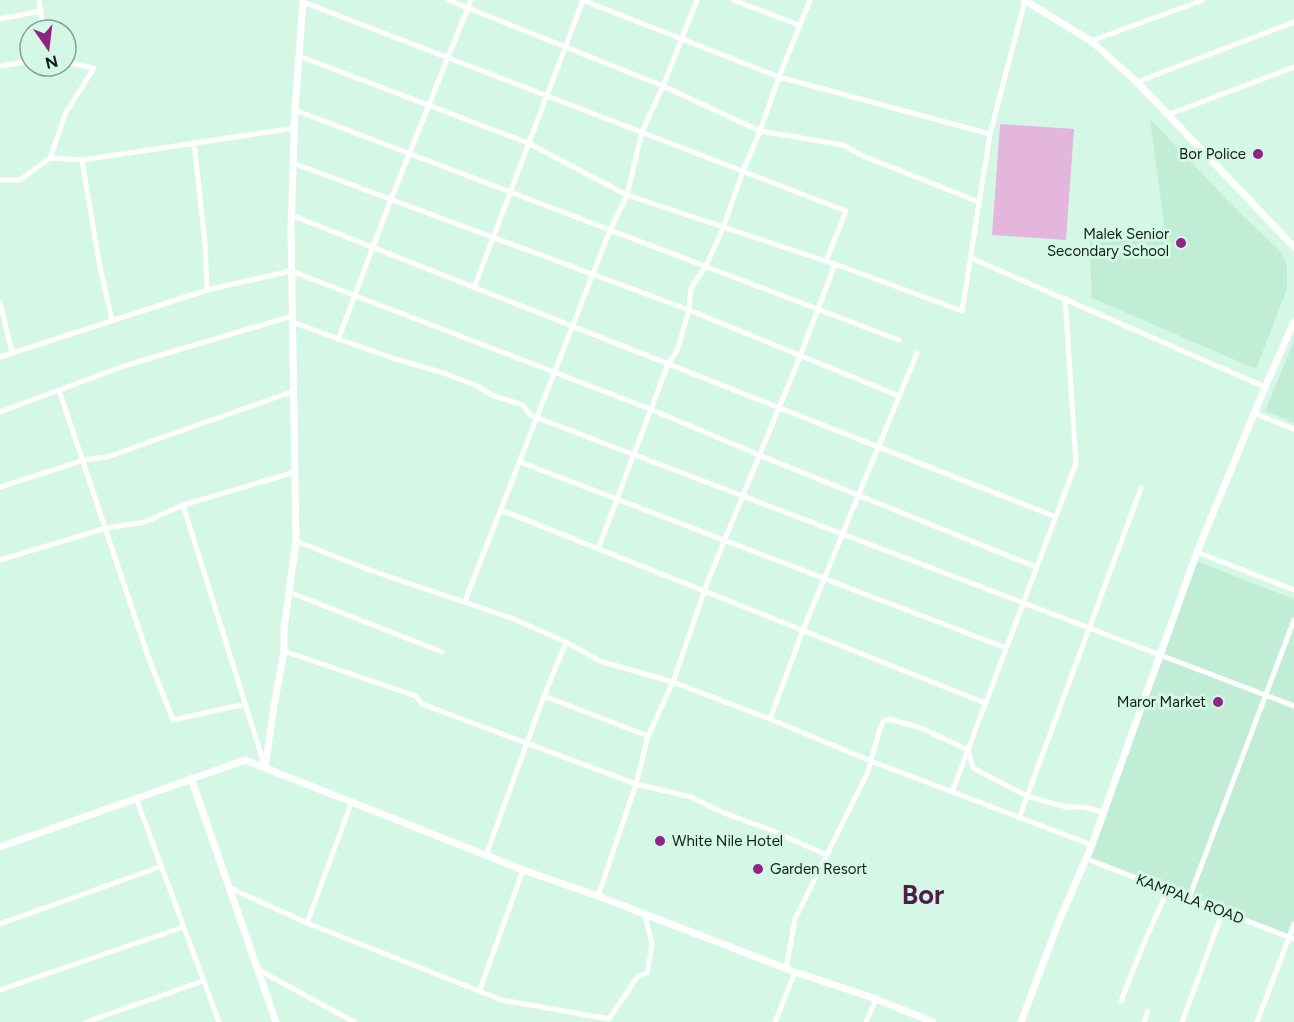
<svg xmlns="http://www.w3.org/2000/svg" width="1294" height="1022" font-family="Figtree,sans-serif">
  <rect width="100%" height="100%" fill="#d4f8e5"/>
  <path fill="#c1edd6" d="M1150,119L1234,207L1281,252L1287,266V289L1256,369L1092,298L1089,234L1165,232Z
    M1294,341V423L1265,411Z
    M1191,559L1294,599V928L1291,936L1087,856Z"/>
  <path fill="#e4b6dc" d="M1000,124L1074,129L1066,240L992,235Z"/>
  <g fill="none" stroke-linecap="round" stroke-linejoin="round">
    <path stroke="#fff" stroke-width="5" d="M39,0L43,30
      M448,0L663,86L760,131L843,145L861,155L979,202
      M733,0L799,25
      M303,2L846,211L826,261
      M0,19L40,11
      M1091,41L1203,0
      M299,56L528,143L627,195L835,264L962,311L990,134L779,77L582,0
      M0,66L30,61
      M1137,82L1294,22
      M295,110L899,340
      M1167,115L1294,67
      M990,134L1025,0
      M194,142L205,244L207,290
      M50,158L66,112L94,68L66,62
      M82,160L99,262L112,320
      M293,163L689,310L899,396
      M0,180H20L50,158L82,160L295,128
      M291,215L1056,517
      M971,258L1265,387
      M474,288L583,0
      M0,302L12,352
      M292,322L392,358L444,373L477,386L492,395L523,405L530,415L1294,706
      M338,340L391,199L471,0
      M0,357L207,290L291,271L650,409L759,455L1036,567
      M59,390L149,659L173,720L245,704
      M0,412L124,366L292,316
      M1254,413L1294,429
      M520,462L1006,648
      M0,487L84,460L107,457L294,391
      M183,505L264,764
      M501,510L985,703
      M296,541L367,569L514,619L566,642L600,661L673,682L770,719L871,761L1092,845
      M598,549L668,364L677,351L689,310L691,288L706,266L723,228L743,171L760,131L779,77L810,0
      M1197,552L1294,590
      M0,560L106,528L145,522L183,505L295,472
      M289,592L442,652
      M465,601L610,230L627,195L642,132L663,86L697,0
      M284,651L416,696L422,704L636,784L691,797L724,813L766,828L827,855
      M544,696L648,736
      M770,719L803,630L917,353
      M952,792L1076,463L1065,298
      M136,798L219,1022
      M1019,818L1141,488
      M486,855L544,696L566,642
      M1087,859L1294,939
      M228,887L307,923L502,1000L609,1019L638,976L647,973L652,945L645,914
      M598,896L636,784L648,736L673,682L707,583L797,364L835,264
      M1189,898L1294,620
      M307,923L352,801
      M0,924L162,866
      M257,969L354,1022
      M786,969L795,919L867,774L880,729L883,722L889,719L921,728L968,750L973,768L1027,796L1066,807H1083L1103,812
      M0,990L183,927
      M479,992L523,870
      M1121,1001L1143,945L1168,889
      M86,1022L203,981
      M775,1022L795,972
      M866,1022L876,999
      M1144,1022L1148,1011
      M1182,1022L1223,911
      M1257,1022L1294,924"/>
    <path stroke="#fff" stroke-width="7" d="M1024,0L1091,41L1137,82L1294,247
      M265,767L274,706L284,651V628L296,541L291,229L295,110L303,0
      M191,778L276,1022
      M0,847L245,760L523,870L598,896L795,972L876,999L933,1022
      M1021,1022L1059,921L1092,845L1197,552L1265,387L1294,322"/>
  </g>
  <g fill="#902385" stroke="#d4f8e5" stroke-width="2">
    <circle cx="1258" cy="154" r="6"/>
    <circle cx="1181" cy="243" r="6"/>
    <circle cx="1218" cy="702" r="6"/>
    <circle cx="660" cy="841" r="6"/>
    <circle cx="758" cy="869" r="6"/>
  </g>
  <g text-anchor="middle" stroke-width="6" stroke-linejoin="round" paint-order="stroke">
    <g font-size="15" fill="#111f18" stroke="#d4f8e5" text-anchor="end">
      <text x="1246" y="159">Bor Police</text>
      <text x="1169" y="239">Malek Senior<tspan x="1169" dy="17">Secondary School</tspan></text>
      <text x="1206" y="707">Maror Market</text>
      <text x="672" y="846" text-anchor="start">White Nile Hotel</text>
      <text x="770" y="874" text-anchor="start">Garden Resort</text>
    </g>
    <g font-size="15" fill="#111f18" stroke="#d4f8e5">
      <text transform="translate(1190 899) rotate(21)" y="5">KAMPALA ROAD</text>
    </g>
    <g font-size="27" font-weight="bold" fill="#511c4a" stroke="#d4f8e5">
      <text x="923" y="904">Bor</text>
    </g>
  </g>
  <g transform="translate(48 48) rotate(166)"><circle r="28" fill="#d4f8e5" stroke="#86a193" stroke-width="1.5"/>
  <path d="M0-4.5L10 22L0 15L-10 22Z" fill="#902385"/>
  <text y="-9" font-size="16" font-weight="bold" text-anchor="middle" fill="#111f18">N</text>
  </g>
</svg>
